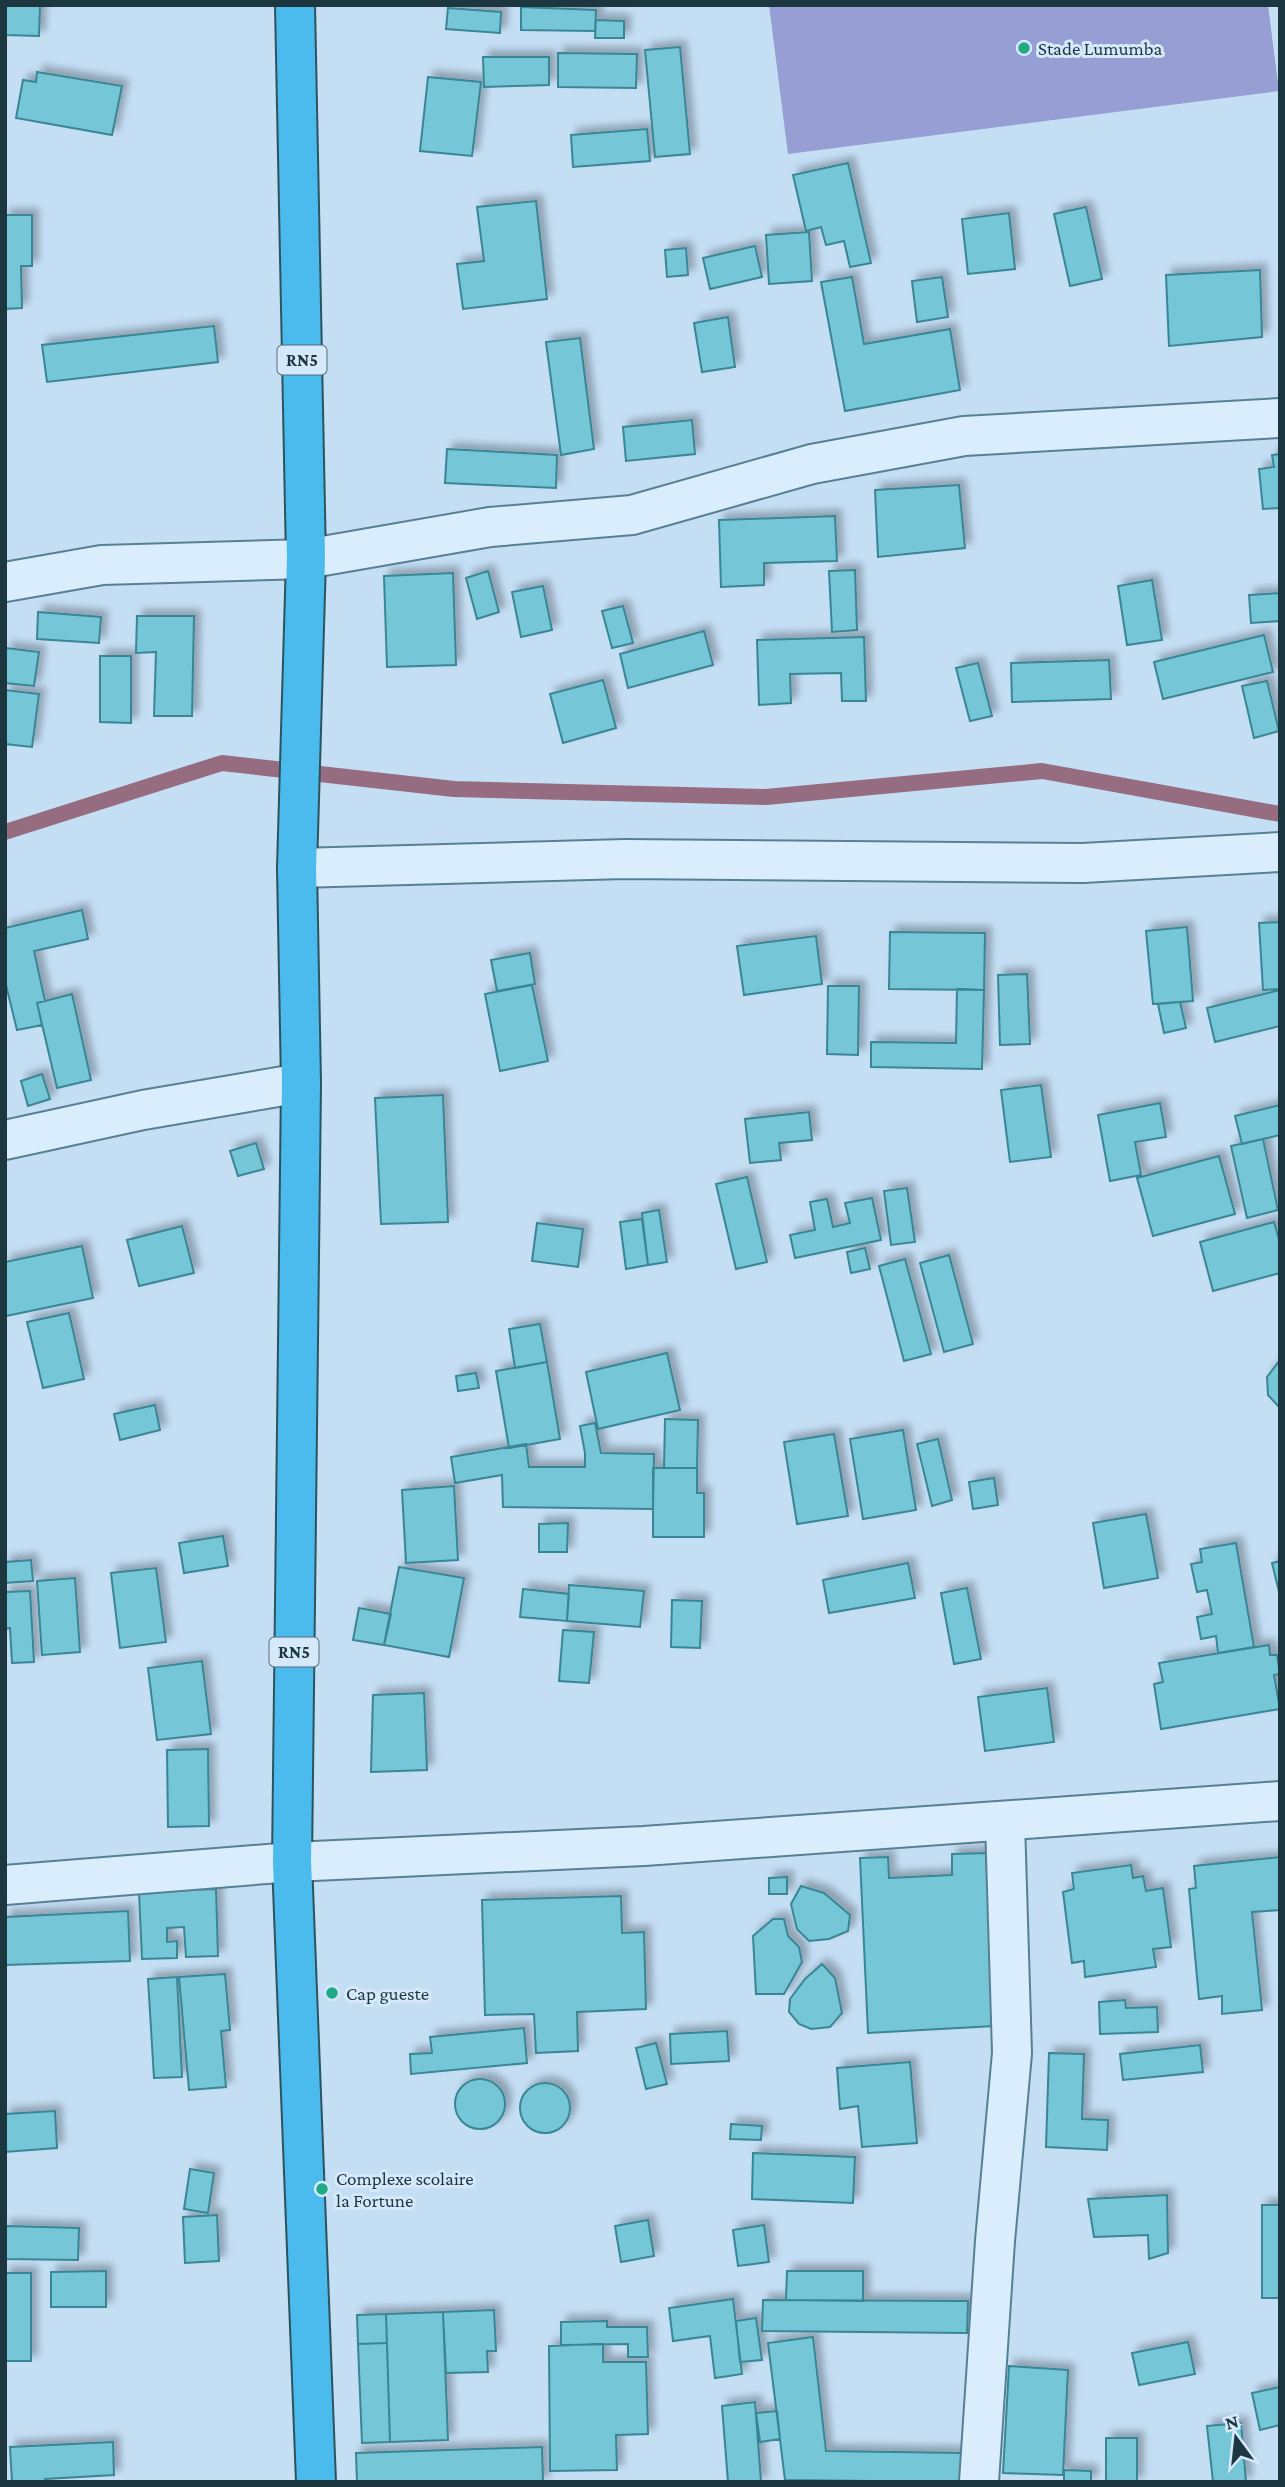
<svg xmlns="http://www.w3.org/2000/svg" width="1285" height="2487" font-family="'Crimson Pro',serif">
  <defs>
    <filter id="shadow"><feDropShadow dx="6" dy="-6" stdDeviation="3.5" flood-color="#0004"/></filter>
  </defs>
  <rect width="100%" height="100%" fill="#c4def4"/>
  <path fill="#969ed4" d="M769,5H1268L1279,91L788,154Z"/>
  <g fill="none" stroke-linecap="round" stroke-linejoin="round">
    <path stroke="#966c81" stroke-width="16" d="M5,832L222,763L454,789L766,797L1042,771L1280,814"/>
  </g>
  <path fill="#75c6d7" stroke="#3a8694" stroke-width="2" filter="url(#shadow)" d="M5,5H40L39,36L5,35Z
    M521,7L596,10L595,31L521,30Z
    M448,8L501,12L500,33L446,29Z
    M596,20L624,21V38H595Z
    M680,47L690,154L655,157L645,50Z
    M558,53L637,54L636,88L558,87Z
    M483,57H549V85L484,87Z
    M37,72L122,86L112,135L16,118L23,80L36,82Z
    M428,77L481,82L472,156L420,151Z
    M647,129L650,161L573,167L571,135Z
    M848,163L871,263L850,267L844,241L826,245L821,227L806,231L793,175Z
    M536,201L547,299L463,309L457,264L484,261L477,207Z
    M1086,207L1102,279L1070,286L1054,214Z
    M1009,213L1015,269L968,274L962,219Z
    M5,215H32V266H21L22,308L5,309Z
    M809,232L812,281L769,284L766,235Z
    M755,246L762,277L710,289L703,258Z
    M686,248L688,275L667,277L665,250Z
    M1260,270L1262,337L1169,346L1166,275Z
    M852,277L864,344L950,329L960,390L845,411L821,282Z
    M942,277L948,317L917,322L912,281Z
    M728,317L735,367L702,372L694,323Z
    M214,326L218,362L47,382L42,345Z
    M580,338L594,449L561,455L546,342Z
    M692,420L695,454L626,461L623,427Z
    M447,449L557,455L556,488L445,483Z
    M1280,454V508L1263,509L1259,469L1274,467L1272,455Z
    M959,485L965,548L878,557L875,490Z
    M835,516L837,561L764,563V585L721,587L719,520Z
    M855,570L857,630L832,632L829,571Z
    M488,571L499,612L477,619L466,578Z
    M453,573L456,665L387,667L384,576Z
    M1152,580L1162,640L1127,645L1118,586Z
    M543,586L552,630L521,637L512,592Z
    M1280,593V621L1251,623L1249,595Z
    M623,606L633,643L612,648L602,611Z
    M38,612L101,617L99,643L37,639Z
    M137,616H194L192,716H154L156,652L136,653Z
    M704,631L713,665L628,688L620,654Z
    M1264,635L1273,672L1163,699L1154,662Z
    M864,637L866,701H842L841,673L790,674L791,703L759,705L757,640Z
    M6,648L39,652L34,686L5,683Z
    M100,656H131V723L100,722Z
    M1109,660L1111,699L1012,702L1011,663Z
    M978,663L992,716L970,721L956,668Z
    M603,680L616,728L563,743L550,694Z
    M1267,681L1279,731L1254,738L1242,686Z
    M5,690L39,694L32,747L5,744Z
    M82,910L88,939L34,951L45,1001L37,1003L42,1025L17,1030L5,981V928Z
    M1280,922V989L1263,990L1259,923Z
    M1187,927L1193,1001L1153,1004L1146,931Z
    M890,932L985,933L984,990L889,989Z
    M816,936L822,984L744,995L737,946Z
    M530,953L535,984L497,991L491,960Z
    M1027,974L1030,1044L1000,1045L998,975Z
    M532,985L548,1061L500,1071L485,994Z
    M828,986H859L858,1055L827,1054Z
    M957,989L984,990L982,1069L871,1067V1042L956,1043Z
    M1280,990V1026L1215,1042L1207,1008Z
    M72,994L91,1080L57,1088L37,1003Z
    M1180,1002L1186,1028L1164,1033L1158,1004Z
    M42,1074L50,1099L28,1106L21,1081Z
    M1041,1085L1051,1157L1010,1162L1001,1090Z
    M443,1095L448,1222L381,1224L375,1098Z
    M1160,1103L1166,1137L1135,1142L1141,1175L1110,1181L1098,1115Z
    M1280,1105V1135L1242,1144L1235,1116Z
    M809,1112L812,1140L779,1143L781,1160L750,1163L745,1119Z
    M1263,1139L1278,1210L1247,1218L1231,1146Z
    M256,1143L264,1169L238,1176L230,1151Z
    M1219,1156L1235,1214L1153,1236L1137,1178Z
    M747,1177L767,1262L736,1269L716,1184Z
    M907,1188L915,1242L891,1245L884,1191Z
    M872,1198L881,1240L795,1258L790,1235L815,1230L810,1202L827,1199L833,1227L850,1223L845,1203Z
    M659,1210L667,1262L648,1265L642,1213Z
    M642,1219L648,1265L626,1269L620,1222Z
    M1274,1222L1280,1243V1273L1213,1291L1200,1242Z
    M537,1223L583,1229L578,1267L532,1261Z
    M182,1226L194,1273L139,1286L127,1240Z
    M82,1246L93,1298L6,1316L5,1262Z
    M865,1248L870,1269L851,1273L847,1252Z
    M949,1255L973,1344L944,1352L920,1263Z
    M905,1259L931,1354L904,1361L879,1266Z
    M69,1313L84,1379L43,1388L27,1322Z
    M540,1324L547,1362L515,1368L509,1329Z
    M667,1353L680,1410L598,1429L586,1372Z
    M1280,1360V1408L1268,1395L1267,1377Z
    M547,1362L560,1439L509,1448L496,1371Z
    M476,1373L479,1388L458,1391L456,1376Z
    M155,1405L160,1430L120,1440L114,1414Z
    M665,1419L698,1420L697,1468H664Z
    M595,1423L601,1453L654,1454L653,1509L503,1507L502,1475L455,1483L451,1457L526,1444L529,1467H585V1453L580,1426Z
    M903,1430L916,1510L863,1519L850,1439Z
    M834,1434L848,1516L797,1524L784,1442Z
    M938,1439L952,1500L932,1506L917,1444Z
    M653,1468H697V1493H704V1537H653Z
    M994,1478L998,1505L973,1509L969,1482Z
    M454,1486L458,1560L406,1563L402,1490Z
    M1146,1514L1158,1578L1104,1588L1093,1523Z
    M568,1523L567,1552H539V1524Z
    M223,1536L228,1566L184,1573L179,1543Z
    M1236,1543L1254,1647L1218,1653L1216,1636L1201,1639L1197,1617L1212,1614L1207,1590L1197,1592L1191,1564L1202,1562L1200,1549Z
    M31,1560L33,1581L5,1583V1562Z
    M1280,1561V1596L1272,1563Z
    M908,1563L915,1598L829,1613L823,1580Z
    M399,1567L464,1578L449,1657L384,1645Z
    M156,1568L166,1642L120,1648L111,1573Z
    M75,1578L80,1652L42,1655L37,1581Z
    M569,1585L644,1591L640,1627L567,1621Z
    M967,1588L981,1659L954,1664L941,1593Z
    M523,1589L569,1594L567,1621L520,1617Z
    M30,1591L34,1662L12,1663L10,1628L5,1629V1592Z
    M672,1600L702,1601L700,1648L671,1647Z
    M359,1608L391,1614L384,1645L353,1640Z
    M563,1630L594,1632L589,1683L559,1681Z
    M1269,1645L1270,1655H1277L1280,1674L1274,1675L1280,1709L1161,1729L1154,1684L1163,1682L1159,1663Z
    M202,1661L211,1734L157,1740L148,1668Z
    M1047,1688L1054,1742L985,1751L978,1697Z
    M424,1693L427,1770L371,1772L373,1695Z
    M208,1749L209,1826L168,1827L167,1750Z
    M986,1853L994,2026L868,2033L860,1858L888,1857L889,1878L952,1875V1854Z
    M1280,1857V1910L1252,1912L1262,2010L1222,2014V1996L1199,1999L1189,1889L1196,1888L1194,1866Z
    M1131,1865L1133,1878L1143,1876L1146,1891L1163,1888L1171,1947L1153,1949L1156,1967L1085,1977L1084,1961L1072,1963L1063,1892L1074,1889L1072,1873Z
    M787,1877V1894H769V1878Z
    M801,1886L824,1893L850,1915L848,1931L829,1939L809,1941L797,1929L791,1904Z
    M216,1889L218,1956L186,1957L184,1927L167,1928V1942L177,1941V1958L142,1959L139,1892Z
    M621,1896L622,1933L644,1932L646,2009L577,2012L578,2051L536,2053L534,2014L485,2015L482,1900Z
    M128,1911L130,1961L5,1965V1917Z
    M773,1919H784L788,1936L799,1947L802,1962L784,1994H756L753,1936Z
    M822,1964L835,1978L842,2013L830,2027L811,2029L799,2024L789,2012L790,1999L805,1979Z
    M225,1974L230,2030L221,2031L226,2087L189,2090L179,1977Z
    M177,1977L182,2077L154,2078L148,1979Z
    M1125,2000L1126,2008L1157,2007L1158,2032L1100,2034L1099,2002Z
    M524,2028L527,2063L411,2074L410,2054L432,2053L430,2037Z
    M727,2031L729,2061L671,2064L670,2034Z
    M656,2043L667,2084L646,2089L636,2048Z
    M1200,2045L1203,2072L1123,2080L1120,2054Z
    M1049,2053L1084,2054L1082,2119L1108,2120L1107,2150L1046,2147Z
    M910,2062L917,2143L862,2147L858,2106L840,2109L837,2068Z
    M455 2104a25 25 0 1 1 50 0a25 25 0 1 1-50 0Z
    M520 2108a25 25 0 1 1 50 0a25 25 0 1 1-50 0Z
    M55,2111L57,2148L5,2152V2114Z
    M731,2124L762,2126L761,2140L730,2139Z
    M753,2153L855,2157L853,2203L752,2199Z
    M190,2169L214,2173L208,2213L184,2209Z
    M1167,2195L1168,2253L1149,2259L1148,2235L1094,2237L1088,2199Z
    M1262,2205H1280V2298H1262Z
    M217,2215L219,2261L185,2263L183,2217Z
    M648,2220L654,2256L621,2262L615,2226Z
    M764,2225L769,2262L738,2266L733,2230Z
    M5,2226L79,2228L78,2260L5,2259Z
    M106,2271V2307H51V2272Z
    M787,2271H863V2301L786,2300Z
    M5,2273H31V2361H5Z
    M733,2299L742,2374L715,2378L710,2336L673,2341L669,2308Z
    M763,2300L968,2301L967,2333L762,2331Z
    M494,2310L496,2351H487L488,2372L446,2373L443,2312Z
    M443,2312L448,2440L390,2442L386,2314Z
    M386,2314L387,2343L358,2344L357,2315Z
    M756,2318L762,2360L740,2362L736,2321Z
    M607,2321V2327H647L648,2357H628V2344L561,2345V2322Z
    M813,2337L826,2451L964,2453L963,2482L785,2480L768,2343Z
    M1188,2342L1195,2374L1139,2385L1132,2353Z
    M387,2343L390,2442L362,2443L358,2344Z
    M603,2344V2362H646L648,2434L616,2435L617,2470L550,2471L549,2346Z
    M1009,2366L1068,2370L1063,2475L1003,2473Z
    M1280,2387V2425L1260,2430L1252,2393Z
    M755,2402L761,2482H728L722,2406Z
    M777,2411L780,2439L760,2442L756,2413Z
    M1241,2423L1246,2482H1213L1207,2426Z
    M1106,2438H1137V2482H1106Z
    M113,2442L114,2475L45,2479V2482H12L10,2447Z
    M542,2447L543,2482H357L356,2453Z
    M1064,2470L1091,2471V2482H1064Z"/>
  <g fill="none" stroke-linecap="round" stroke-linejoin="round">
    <defs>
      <path id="minor" d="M5,582L102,565L306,559L490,527L632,515L812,464L964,436L1280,418
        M297,868L625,859L1083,863L1280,852
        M5,1140L143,1110L301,1083
        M5,1885L292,1862L644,1846L1280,1801
        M979,2482L995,2241L1012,2053L1005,1822"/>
      <path id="highway" d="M295,5L306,559L297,868L301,1083L292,1862L316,2482"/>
    </defs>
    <use href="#minor" stroke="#578192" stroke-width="42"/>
    <use href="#highway" stroke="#2c545f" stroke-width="42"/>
    <use href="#minor" stroke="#d9edfd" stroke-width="38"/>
    <use href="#highway" stroke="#4bbaed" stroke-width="38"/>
  </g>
  <g fill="#1fa986" stroke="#d5e9fa" stroke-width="2.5">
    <circle cx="1024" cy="48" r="7"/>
    <circle cx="332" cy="1993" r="7"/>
    <circle cx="322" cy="2189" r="7"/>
  </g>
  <g text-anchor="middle" stroke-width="6" stroke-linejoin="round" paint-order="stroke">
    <g fill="#d5e9fa" stroke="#546c78" stroke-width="2">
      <rect x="277.5" y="345.5" width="49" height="29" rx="5"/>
      <rect x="269.5" y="1637.5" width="49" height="29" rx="5"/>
    </g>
    <g font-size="18" font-weight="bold" fill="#1d3740">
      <text x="302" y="366">RN5</text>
      <text x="294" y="1658">RN5</text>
    </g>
    <g font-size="19" fill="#1d3740" stroke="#d5e9fa" text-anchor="start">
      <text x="1038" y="55">Stade Lumumba</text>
      <text x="346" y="2000">Cap gueste</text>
      <text x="336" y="2185">Complexe scolaire<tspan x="336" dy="22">la Fortune</tspan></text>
    </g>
  </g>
  <rect width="1285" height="2487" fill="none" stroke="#1d3740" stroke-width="14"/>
  <g transform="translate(1236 2438) rotate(345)" stroke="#d5e9fa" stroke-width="5" paint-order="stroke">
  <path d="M0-5L12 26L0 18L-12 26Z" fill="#1d3740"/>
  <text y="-10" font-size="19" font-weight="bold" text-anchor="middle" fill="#1d3740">N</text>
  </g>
</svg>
